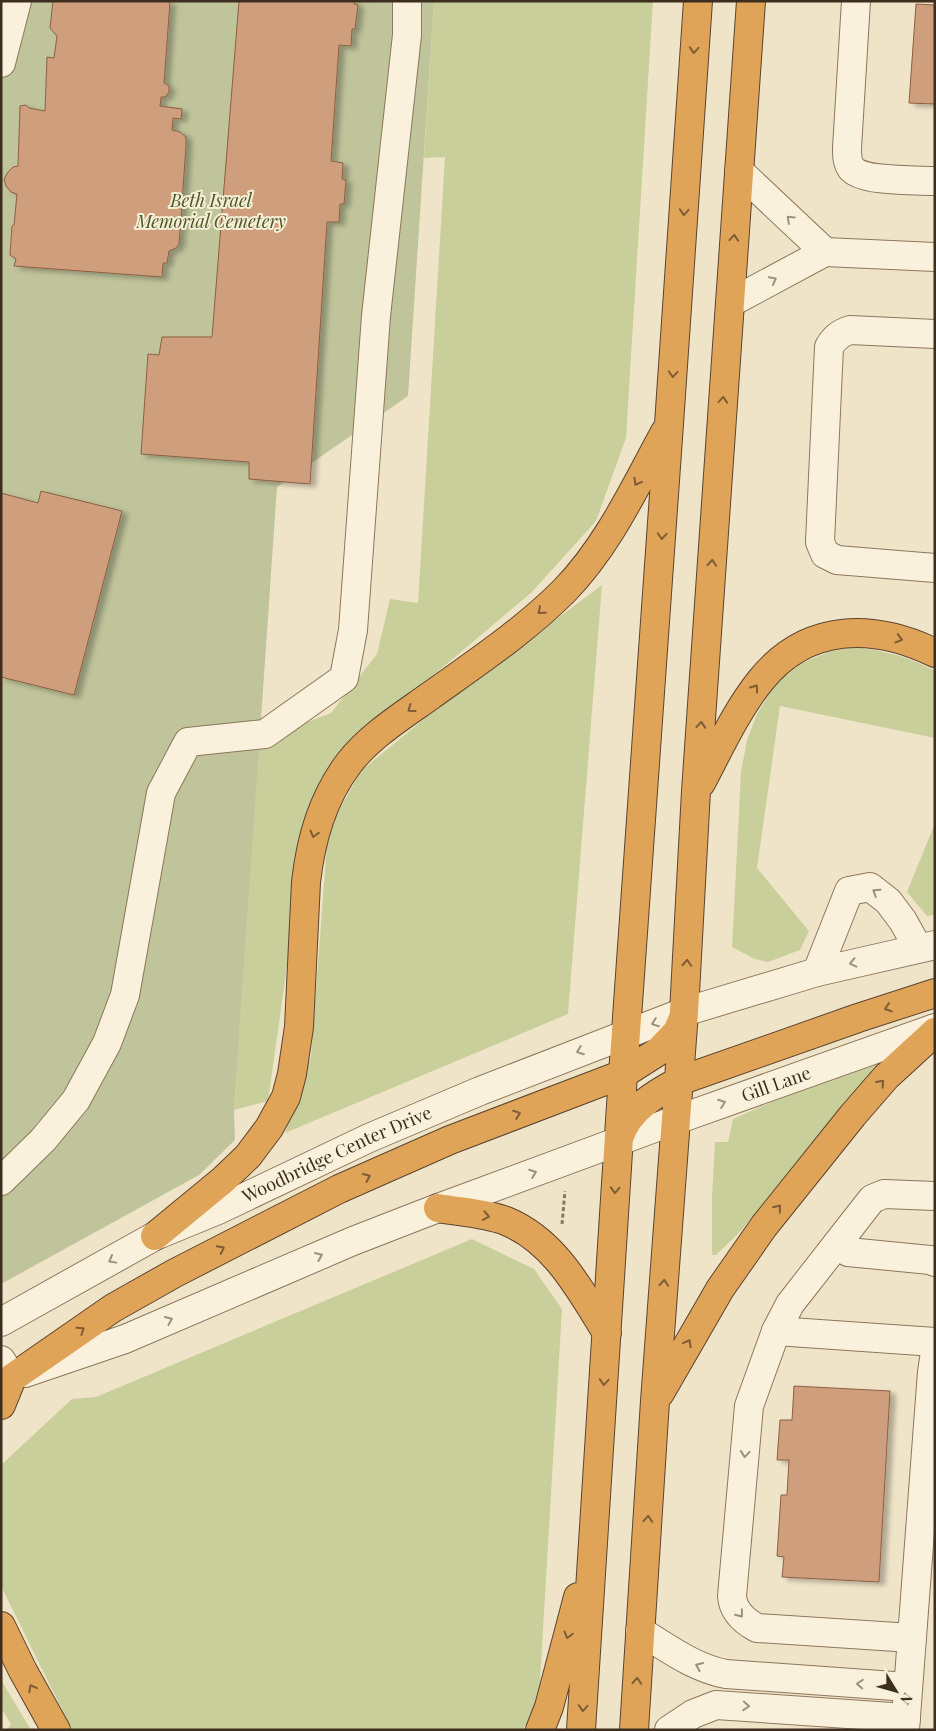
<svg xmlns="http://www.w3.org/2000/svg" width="936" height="1731" font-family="'Playfair Display',serif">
  <defs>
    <filter id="shadow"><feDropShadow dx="5.5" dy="3" stdDeviation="2.5" flood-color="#0004"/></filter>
  </defs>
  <rect width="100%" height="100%" fill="#f0e4c8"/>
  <path fill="#c9cf9b" d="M434,1H653L626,438L596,521L532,592L345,750L309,806L294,868L291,938L268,1101L234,1110L259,741L331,713L377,654L390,599L418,603L445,157L424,158Z
    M602,585L568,1014L285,1133L311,1057L328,830L361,771L436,709Z
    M854,647C885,651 907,656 935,671V738L780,706L757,868L809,931L800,950L768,962L755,959L732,947L741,772L747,740L757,714L777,682L800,664L828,652Z
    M935,823V915L927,916L907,892Z
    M888,1059L853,1095L739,1233L716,1255H712V1196L715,1142H728L733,1119L776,1100Z
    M472,1239L534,1269L562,1309L539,1698L523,1730H72L1,1586V1465L72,1399L96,1397Z
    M1,1680L31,1730H7L11,1724L1,1708Z"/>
  <path fill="#bfc49a" d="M1,1H434L408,396L277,487L234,1110L235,1140L199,1175L1,1284Z"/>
  <path fill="#cf9f7d" stroke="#8d5f41" filter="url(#shadow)" d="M53,1H170L164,83L169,86V92L165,97H161L160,106L182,109L181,119L173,118L172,130L180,132L186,137V146L179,244L176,248L169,251L167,263H163L162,277L14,266L16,259L10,255L12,226L14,225L17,194L11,192L6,186L4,179L8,172L13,167L18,166L20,106L26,105L29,108L45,111L47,57L54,58L57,36L50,28Z
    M239,1H355L354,4L358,5L355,29H352L351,46L339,45L331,161L343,163L342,179L346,180L344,204H340L339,222H327L310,484L249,479V462L141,454L148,354L159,355L162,337H212Z
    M916,4L935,5V104L909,103Z
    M41,491L122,511L74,695L1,677V493L38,503Z
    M794,1386L890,1391L879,1582L782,1577L784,1557L777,1556L781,1495H787L789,1460H777L780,1420H792Z"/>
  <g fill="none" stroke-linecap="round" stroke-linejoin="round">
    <defs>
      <g id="minor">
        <path d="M856,1L847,148C847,155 847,162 851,168C861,182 917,180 935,181"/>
        <path d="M1,63L17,1"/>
        <path d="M739,171L825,252"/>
        <path d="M730,303L825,252L935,257"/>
        <path d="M935,334L850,330C840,333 834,338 829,347L820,542L825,554L837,560L935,568"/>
        <path d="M817,972L849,891L870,887L888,901L903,921L918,948"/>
        <path d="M1,1181L43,1140L76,1100L107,1043L125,995L161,793L188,742L265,734L344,678L353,630L376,316L407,35V1"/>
        <path d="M837,1244L848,1252L930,1260L935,1262"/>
        <path id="s1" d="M1,1322L155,1236L218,1210L369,1138L480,1091L684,1012L817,972L935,945"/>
        <path d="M776,1331L935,1342"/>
        <path d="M1,1360L12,1378"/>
        <path id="s2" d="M25,1373L125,1339L353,1241L438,1208L676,1120L935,1028"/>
        <path d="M640,1631C668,1648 694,1668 726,1674L908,1687"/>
        <path d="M912,1638L757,1628C744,1621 733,1611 732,1596L749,1406L776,1331L790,1304L872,1199L884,1194L935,1196"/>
        <path d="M669,1730L693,1714L716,1705L906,1718"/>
        <path d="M905,1730L932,1372L935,1352"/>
      </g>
      <path id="highway" d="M701,783C719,749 736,711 761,680C807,623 873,623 935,653
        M620,1136C629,1109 655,1094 679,1081L858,1018L935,993
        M438,1208C460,1212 485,1213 506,1221C555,1241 580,1290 607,1333
        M155,1236L223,1180L248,1156L269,1128L286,1097L292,1074L299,1027L306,882C311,839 322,799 349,763C370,736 402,716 430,696C476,663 524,631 564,591C608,546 635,487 665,432
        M660,1393L720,1289L764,1226L853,1115L886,1077L935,1032
        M1,1405L12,1378L113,1308L175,1273L339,1189L450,1140L623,1074L659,1051L677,1032L683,1018
        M1,1626L23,1671L56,1730
        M540,1730L549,1707L578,1597
        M581,1730L623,1074L669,424L698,1
        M634,1730L655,1401L684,1012L696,791L751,1"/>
    </defs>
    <use href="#minor" stroke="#8d765c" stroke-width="30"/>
    <use href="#highway" stroke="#5b4430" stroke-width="30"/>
    <path stroke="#8d765c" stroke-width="3" stroke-dasharray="4 2.5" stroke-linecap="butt" d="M562,1224L565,1191"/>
    <use href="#minor" stroke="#faf1dc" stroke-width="28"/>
    <use href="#highway" stroke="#e0a458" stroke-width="28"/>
  </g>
  <defs><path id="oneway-chevron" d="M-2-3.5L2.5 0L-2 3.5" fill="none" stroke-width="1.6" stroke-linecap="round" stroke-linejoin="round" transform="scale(1.25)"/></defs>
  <g stroke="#7e5d36">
    <use href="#oneway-chevron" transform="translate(694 50) rotate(94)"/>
    <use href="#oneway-chevron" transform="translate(684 212) rotate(94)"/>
    <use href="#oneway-chevron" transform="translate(734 238) rotate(-86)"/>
    <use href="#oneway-chevron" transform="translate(673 374) rotate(94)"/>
    <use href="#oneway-chevron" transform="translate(723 400) rotate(-86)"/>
    <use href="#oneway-chevron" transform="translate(637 482) rotate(119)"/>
    <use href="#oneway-chevron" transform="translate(662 536) rotate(94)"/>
    <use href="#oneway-chevron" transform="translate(712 563) rotate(-86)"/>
    <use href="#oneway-chevron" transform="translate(541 611) rotate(139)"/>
    <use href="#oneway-chevron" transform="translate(899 639) rotate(16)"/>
    <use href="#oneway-chevron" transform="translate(755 688) rotate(-54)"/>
    <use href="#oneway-chevron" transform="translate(411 709) rotate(144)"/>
    <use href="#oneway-chevron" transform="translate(701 725) rotate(-86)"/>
    <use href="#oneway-chevron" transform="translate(314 834) rotate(105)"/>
    <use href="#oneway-chevron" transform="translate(687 963) rotate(-87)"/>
    <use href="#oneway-chevron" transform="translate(888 1008) rotate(162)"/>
    <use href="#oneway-chevron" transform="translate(881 1083) rotate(-48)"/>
    <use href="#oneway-chevron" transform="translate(517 1114) rotate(-21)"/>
    <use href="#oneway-chevron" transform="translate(367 1177) rotate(-24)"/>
    <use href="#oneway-chevron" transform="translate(615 1190) rotate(93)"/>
    <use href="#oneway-chevron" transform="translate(778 1208) rotate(-51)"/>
    <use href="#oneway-chevron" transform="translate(486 1216) rotate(11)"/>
    <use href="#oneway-chevron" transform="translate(221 1249) rotate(-27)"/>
    <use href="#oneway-chevron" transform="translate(664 1283) rotate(-86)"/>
    <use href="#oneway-chevron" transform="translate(81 1330) rotate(-35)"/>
    <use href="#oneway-chevron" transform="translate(688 1343) rotate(-61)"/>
    <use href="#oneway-chevron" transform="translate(604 1382) rotate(94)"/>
    <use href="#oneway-chevron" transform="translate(648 1519) rotate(-86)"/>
    <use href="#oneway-chevron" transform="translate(568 1635) rotate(105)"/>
    <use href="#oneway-chevron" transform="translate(637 1681) rotate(-86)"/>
    <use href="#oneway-chevron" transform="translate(32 1688) rotate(-118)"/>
    <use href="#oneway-chevron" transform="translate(583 1708) rotate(94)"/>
  </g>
  <g stroke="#9c907e">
    <use href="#oneway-chevron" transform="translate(790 219) rotate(-137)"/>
    <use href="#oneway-chevron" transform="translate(773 280) rotate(-28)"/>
    <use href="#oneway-chevron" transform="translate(876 892) rotate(-147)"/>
    <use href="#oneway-chevron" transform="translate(853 963) rotate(167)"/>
    <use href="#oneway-chevron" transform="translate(655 1023) rotate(159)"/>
    <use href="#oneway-chevron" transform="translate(580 1051) rotate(159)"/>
    <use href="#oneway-chevron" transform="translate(722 1103) rotate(-20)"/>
    <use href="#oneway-chevron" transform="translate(533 1173) rotate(-20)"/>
    <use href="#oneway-chevron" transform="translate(319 1256) rotate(-23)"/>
    <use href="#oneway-chevron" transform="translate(112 1260) rotate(151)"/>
    <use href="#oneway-chevron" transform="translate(169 1320) rotate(-23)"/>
    <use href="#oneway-chevron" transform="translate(745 1454) rotate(95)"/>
    <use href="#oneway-chevron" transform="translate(740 1614) rotate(52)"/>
    <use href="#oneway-chevron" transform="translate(699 1666) rotate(-156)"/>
    <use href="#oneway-chevron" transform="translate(860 1684) rotate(-176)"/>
    <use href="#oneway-chevron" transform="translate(746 1706) rotate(4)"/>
  </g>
  <g text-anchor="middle" stroke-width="4" stroke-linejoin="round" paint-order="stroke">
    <g font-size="18" font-style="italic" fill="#4d5a26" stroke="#f7eed8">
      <text x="211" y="207">Beth Israel<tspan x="211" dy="21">Memorial Cemetery</tspan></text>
    </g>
    <g font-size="18" fill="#3d2e20" stroke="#f7eed8">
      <text dy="6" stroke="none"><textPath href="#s2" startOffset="805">Gill Lane</textPath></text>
      <text dy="6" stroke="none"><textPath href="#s1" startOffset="376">Woodbridge Center Drive</textPath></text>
    </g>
  </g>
  <rect width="936" height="1731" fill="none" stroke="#3d2e20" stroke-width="5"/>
  <g transform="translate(896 1691) rotate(127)" stroke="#f7eed8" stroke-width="4" paint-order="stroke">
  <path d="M0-4L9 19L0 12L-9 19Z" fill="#3d2e20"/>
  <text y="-8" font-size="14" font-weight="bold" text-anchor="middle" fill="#3d2e20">N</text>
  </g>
</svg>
